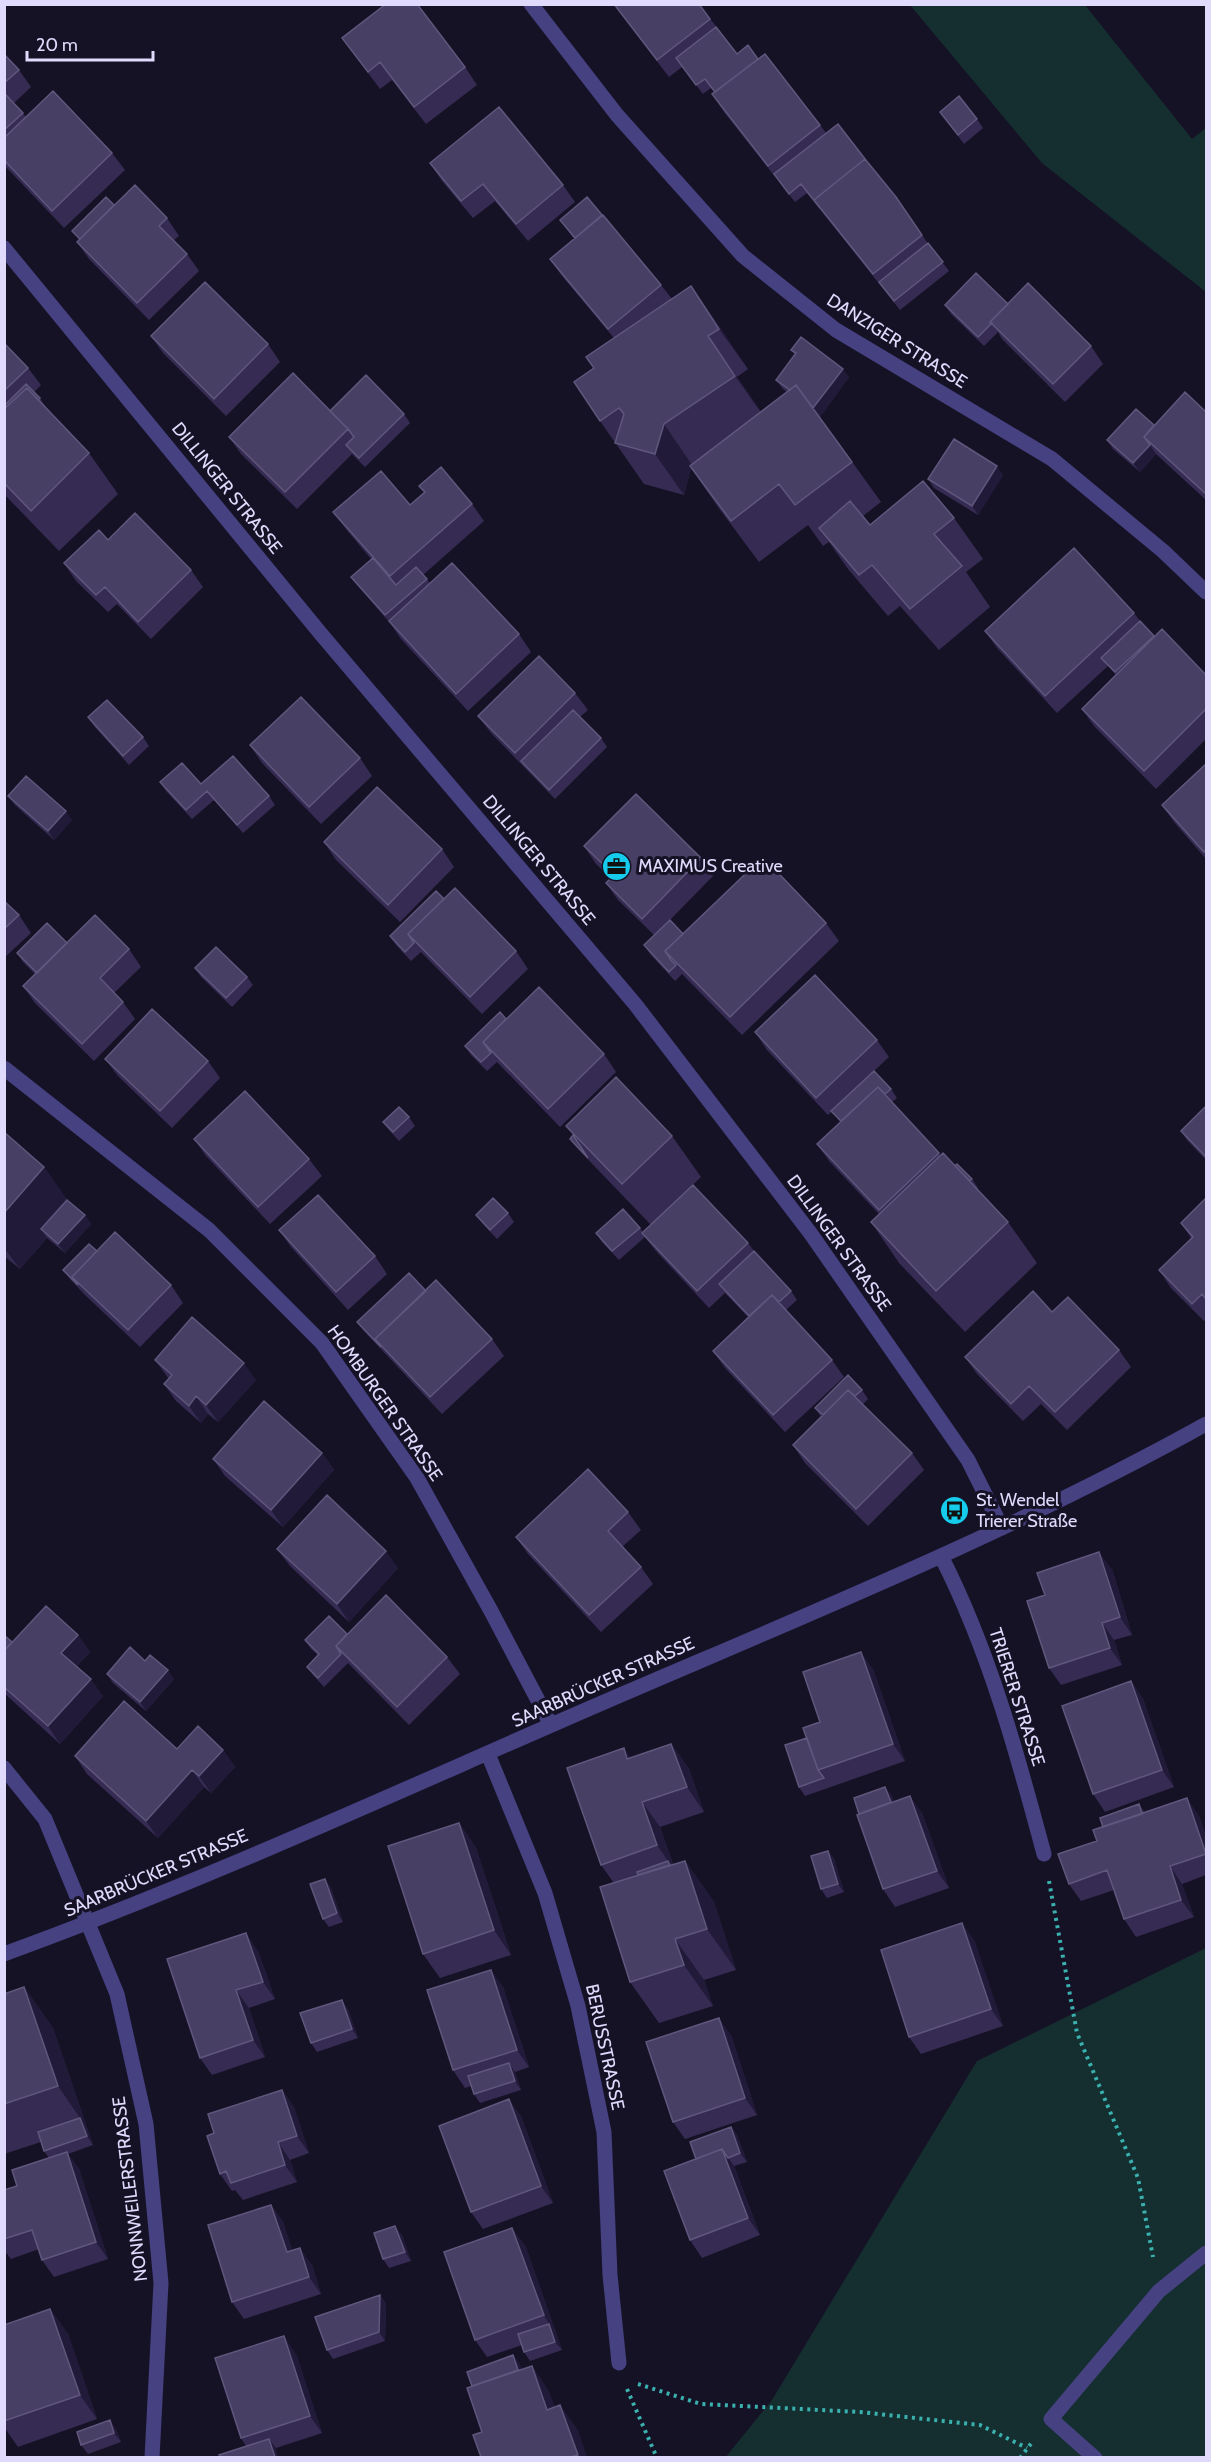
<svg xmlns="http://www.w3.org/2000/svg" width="1211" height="2462" font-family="Cabin,sans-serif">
  <rect width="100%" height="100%" fill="#161226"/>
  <path fill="#152f30" d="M910,5H1085L1192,139L1206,128V292L1042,163Z
    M1206,1948V2457L725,2458L772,2400L977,2061Z"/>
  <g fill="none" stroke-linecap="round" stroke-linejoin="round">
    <path stroke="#3ab0af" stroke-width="4" stroke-dasharray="3 4.5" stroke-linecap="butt" d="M1049,1881L1077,2033L1138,2178L1153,2257
      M638,2384L701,2404L860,2412L980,2425L1027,2448
      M627,2389L657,2458
      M1020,2458L1033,2441"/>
    <path stroke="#464181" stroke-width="15" d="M1095,2458L1051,2419L1159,2291L1206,2253"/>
    <path stroke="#464181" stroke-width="15" d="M531,4L617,115L743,256L836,330L1052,459L1163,551L1206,592
      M4,248L321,634L635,1004L811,1234L968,1460L1002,1528
      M4,1068L209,1230L322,1343L417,1478L491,1611L551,1725
      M941,1556C989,1650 1017,1753 1044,1854
      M488,1754L545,1893L578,2006L604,2132L610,2275L619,2363
      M4,1768L45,1819L117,1994L146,2124L161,2283L152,2458
      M4,1954C205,1881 399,1791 595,1706C801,1617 1010,1533 1206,1424"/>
  </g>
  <path fill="#362c53" d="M613,4H699L737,54L758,59L820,125L826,133L865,159L896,197L929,245L949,271L900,310L807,193L795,202L724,112L712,94L715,92L711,88L703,94L682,67L669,77Z
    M342,38L465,67L477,85L426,124L392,80L380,89Z
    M4,54L19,70L31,87L14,103L26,117L112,153L125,170L64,228L4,165Z
    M940,112L977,119L983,128L964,144Z
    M430,163L563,185L575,202L528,241L495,201L473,218L442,181Z
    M114,205L167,218L179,236L174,240L187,254L199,271L149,320L89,259L77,242L79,240L72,231Z
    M560,220L661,285L672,299L691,286L748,369L737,377L761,412L787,392L783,389L776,380L795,355L791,350L849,377L820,417L881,502L863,516L870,525L954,518L983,559L966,572L990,607L939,650L900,606L888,616L848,569L829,542L823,546L808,525L759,562L718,507L691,468L684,495L644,484L600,421L594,368L614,338L562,276L550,259L574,239Z
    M1008,304L1091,346L1103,364L1065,402L1002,339L998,332L984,346L951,314L945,305Z
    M151,336L268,344L280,362L226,416L163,353Z
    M4,343L28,368L41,385L34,392L40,398L46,408L89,453L118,494L59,551L4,494Z
    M330,411L404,414L410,423L365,467L352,454L297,509L241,454L229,437Z
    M1206,412V500L1156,454L1140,472L1113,449L1107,440L1154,425Z
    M1003,475L978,515L934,488L928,479Z
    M419,486L472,504L484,521L423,575L430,583L519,634L531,652L468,711L401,639L390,623L357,585L351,577L371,559L346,529L333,512L410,505L424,493Z
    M108,540L191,570L203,587L151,639L117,604L108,612L76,581L64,563Z
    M1134,613L1140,621L1154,637L1206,675V739L1156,789L1094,726L1082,709L1116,675L1108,666L1057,713L997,648L985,631Z
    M575,693L588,710L580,717L601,738L607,747L555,799L491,733L478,716Z
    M88,717L143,737L149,746L129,765L94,726Z
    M250,745L360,758L372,776L321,824L262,763Z
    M1206,764V859L1174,822L1162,805Z
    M160,782L201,784L269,796L275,805L243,833L214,800L192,819L166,791Z
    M8,796L72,820L54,840L15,805Z
    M324,842L442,849L454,867L400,922L336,860Z
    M584,846L701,858L713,876L668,922L683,934L826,923L839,941L742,1035L682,974L675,981L650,954L644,945L654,935L618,900L606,883L611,878L596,864Z
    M444,899L516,951L528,969L482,1014L421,952L411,961L396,945L390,936Z
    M4,901L19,915L31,933L4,958Z
    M67,943L129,949L141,967L114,993L123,1002L135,1019L94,1061L35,1003L23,986L35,974L23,962L17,953Z
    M195,968L247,977L253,985L232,1007L201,977Z
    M506,1019L604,1054L616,1072L560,1127L497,1062L487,1071L471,1055L465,1046Z
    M755,1032L877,1040L889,1057L874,1071L891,1089L897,1098L892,1102L941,1156L972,1179L978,1188L977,1189L1008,1222L1037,1263L965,1332L899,1263L871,1222L879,1214L829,1161L817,1144L840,1122L832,1111L828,1115L767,1050Z
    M105,1059L208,1061L220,1078L172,1128L118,1076Z
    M1206,1106V1160L1187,1140L1181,1131Z
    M409,1117L415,1126L399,1141L389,1130L383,1122Z
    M566,1126L672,1136L701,1177L674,1203L748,1243L754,1251L791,1291L797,1300L786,1310L832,1360L844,1377L785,1432L725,1368L713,1351L748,1317L725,1293L709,1308L655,1250L645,1237L619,1260L602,1242L596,1233L640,1228L643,1232L651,1225L576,1147L570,1139L573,1135Z
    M4,1132L44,1167L67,1200L85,1215L91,1224L65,1253L47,1238L20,1269L4,1256Z
    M194,1139L309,1159L322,1176L270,1224L206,1156Z
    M1206,1198V1319L1204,1321L1171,1288L1159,1270L1191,1238L1181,1223Z
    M508,1213L514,1222L497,1239L483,1224L476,1215Z
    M279,1230L375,1256L387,1274L348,1310L291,1247Z
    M97,1251L171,1285L183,1303L140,1347L84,1294L70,1279L63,1270Z
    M1052,1312L1119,1350L1131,1367L1067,1430L1041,1404L1023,1421L977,1374L965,1357Z
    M357,1322L492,1339L504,1356L442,1414L364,1331Z
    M155,1360L256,1380L218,1422L208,1414L201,1423L176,1401L164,1384L169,1379Z
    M862,1390L868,1399L863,1404L912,1453L924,1470L868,1526L805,1463L793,1445L821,1417L815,1408Z
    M322,1453L334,1470L283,1527L225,1476L213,1459Z
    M628,1512L641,1530L622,1547L641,1567L653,1584L601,1632L528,1554L516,1537Z
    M277,1549L398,1568L349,1622L290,1566Z
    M1112,1569L1132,1635L1114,1640L1122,1665L1061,1685L1049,1668L1045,1595Z
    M347,1634L447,1657L460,1674L409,1725L348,1663L324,1687L313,1675L307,1667L318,1655L311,1649L305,1640Z
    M4,1635L12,1642L78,1635L90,1652L77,1666L103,1696L60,1744L4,1693Z
    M145,1661L174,1679L146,1711L113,1683L107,1674Z
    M873,1669L905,1761L805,1796L799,1787L807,1738L820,1722Z
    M1131,1681L1143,1699L1174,1787L1105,1812L1093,1794Z
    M671,1744L689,1769L704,1812L660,1827L673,1864L685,1861L714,1902L736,1970L704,1980L713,2006L659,2023L630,1982L614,1883L601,1865L631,1758Z
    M177,1749L223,1750L235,1767L211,1793L204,1787L158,1838L87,1774L75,1756Z
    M892,1796L894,1802L922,1813L949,1888L895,1907L883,1889Z
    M1139,1804L1145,1813L1199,1816L1206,1837V1875L1182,1884L1194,1917L1136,1937L1124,1919L1114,1890L1081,1901L1069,1884L1097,1841L1103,1827Z
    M459,1823L476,1848L511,1955L440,1978L423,1954Z
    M828,1851L834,1859L844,1892L827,1898L821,1889Z
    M325,1879L331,1888L343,1922L329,1927L323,1919Z
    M974,1940L1003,2026L921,2054L909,2037Z
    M258,1951L275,1999L249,2008L265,2057L212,2075L200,2058Z
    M24,1987L53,2028L93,2145L68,2154L79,2169L108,2259L54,2277L42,2260L39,2249L11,2259L4,2250V2190L17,2186L49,2158L44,2151L41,2142L4,2154V1994Z
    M503,1987L529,2067L515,2072L521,2090L480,2103L474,2094L471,2086L465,2088L453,2070Z
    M348,2009L358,2038L317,2052L311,2043Z
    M731,2035L757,2115L685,2139L673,2122Z
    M282,2090L294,2107L309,2153L290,2160L297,2182L243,2200L235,2190L232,2191L220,2174L214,2133Z
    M521,2116L553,2203L483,2229L471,2212Z
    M731,2127L737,2135L747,2162L734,2166L760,2235L702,2258L690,2240L696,2159Z
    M271,2205L283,2222L292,2250L312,2265L321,2294L244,2319L232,2302Z
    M402,2235L411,2261L389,2268L383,2259Z
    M525,2245L562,2350L530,2361L524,2352L522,2345L487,2357L475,2340Z
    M380,2295L386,2304L385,2341L333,2359L327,2350Z
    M50,2309L68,2334L97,2419L18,2447L4,2427V2325Z
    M296,2354L322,2433L276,2448L246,2446L241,2438Z
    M116,2429L121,2442L88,2454L81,2445Z"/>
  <path fill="#211a39" d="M691,286L720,327L748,369L719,329Z
    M708,336L737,377L764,417L735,376Z
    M843,369L849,377L820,417L813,408Z
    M664,424L692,465L684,495L655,454Z
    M1150,445L1156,454L1140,472L1133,463Z
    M997,466L1003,475L978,515L972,506Z
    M66,811L72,820L54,840L48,831Z
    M44,1167L73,1208L41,1229L47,1238L20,1269L4,1248V1213Z
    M85,1215L91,1224L65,1253L58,1244Z
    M244,1363L256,1380L218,1422L206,1405Z
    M196,1396L208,1414L201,1423L189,1406Z
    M322,1453L334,1470L283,1527L271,1510Z
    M386,1551L398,1568L349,1622L337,1604Z
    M1099,1552L1112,1569L1132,1635L1120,1617Z
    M1102,1623L1114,1640L1122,1665L1110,1648Z
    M78,1635L90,1652L73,1670L61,1653Z
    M861,1652L873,1669L905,1761L893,1744Z
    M168,1670L174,1679L146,1711L140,1702Z
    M91,1679L103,1696L60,1744L48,1726Z
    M1131,1681L1143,1699L1174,1787L1162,1770Z
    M671,1744L689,1769L704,1812L687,1787Z
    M624,1748L641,1773L627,1759Z
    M223,1750L235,1767L211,1793L199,1776Z
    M192,1770L204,1787L158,1838L146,1821Z
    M885,1787L892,1796L901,1821L894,1812Z
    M910,1796L922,1813L949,1888L937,1871Z
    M1187,1798L1199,1816L1206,1837V1854Z
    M642,1802L660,1827L683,1894L668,1861L657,1845Z
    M459,1823L476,1848L511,1955L494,1930Z
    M828,1851L834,1859L844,1892L838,1884Z
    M685,1861L714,1902L736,1970L707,1929Z
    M1170,1866L1182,1884L1194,1917L1181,1900Z
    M325,1879L331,1888L343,1922L337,1913Z
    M962,1923L974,1940L1003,2026L991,2009Z
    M246,1933L258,1951L275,1999L263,1982Z
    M675,1939L704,1980L713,2006L684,1965Z
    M491,1970L503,1987L529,2067L517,2050Z
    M24,1987L53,2028L93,2145L87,2136L80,2118L58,2086Z
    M236,1990L249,2008L265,2057L253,2040Z
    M342,2000L348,2009L358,2038L352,2029Z
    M719,2018L731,2035L757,2115L745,2098Z
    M509,2063L515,2072L521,2090L515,2081Z
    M282,2090L294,2107L309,2153L297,2136Z
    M509,2099L521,2116L553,2203L541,2186Z
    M731,2127L737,2135L747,2162L740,2153Z
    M278,2142L290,2160L297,2182L285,2165Z
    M722,2149L734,2166L760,2235L748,2218Z
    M67,2152L79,2169L108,2259L96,2242Z
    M271,2205L283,2222L299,2269L287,2252Z
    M395,2226L402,2235L411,2261L405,2252Z
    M512,2228L525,2245L562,2350L555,2342L549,2324L544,2315Z
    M300,2248L312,2265L321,2294L309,2277Z
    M380,2295L386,2304L385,2341L379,2332Z
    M50,2309L68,2334L97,2419L80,2395Z
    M284,2336L296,2354L322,2433L310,2416Z
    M513,2355L520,2364L530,2397L524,2388Z
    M532,2366L549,2391L565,2435L547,2410Z
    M560,2405L578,2430L587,2457H580L578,2455Z
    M110,2420L116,2429L121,2442L114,2433Z
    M269,2439L276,2448L278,2457H275Z"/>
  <path fill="#483f65" stroke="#60577d" stroke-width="1.5" d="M386,4H417L465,67L414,107L380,62L368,72L342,38Z
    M614,4H699L710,19L657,60Z
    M716,27L737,54L748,45L758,59L715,92L705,79L696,85L676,58Z
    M4,54L19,70L4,83Z
    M765,54L820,125L768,166L712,94Z
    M53,91L112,153L52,211L4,160V138Z
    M6,95L23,113L4,130V97Z
    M959,96L977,119L958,135L940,112Z
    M499,107L563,185L516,224L483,184L461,201L430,163Z
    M838,124L865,159L814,200L820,208L801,184L789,194L774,174Z
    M865,159L896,197L922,235L873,274L814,200Z
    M135,185L167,218L159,226L187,254L137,303L77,242Z
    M106,197L114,205L80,239L72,231Z
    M587,197L602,215L575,238L560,220Z
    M603,215L661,285L608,329L550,259Z
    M928,243L943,262L894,301L879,282Z
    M976,273L1008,304L990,322L992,323L978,337L945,305Z
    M205,282L268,344L214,399L151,336Z
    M1028,283L1091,346L1053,384L990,322Z
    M691,286L719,329L708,336L735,376L664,424L655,454L615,443L624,414L619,408L600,421L574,382L594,368L586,357Z
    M801,337L843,369L813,408L796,385L790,390L776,380L796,353L791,350Z
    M4,343L28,368L4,391Z
    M293,373L348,429L285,492L229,437Z
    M366,375L404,414L359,458L346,445L354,437L348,429L330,411Z
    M26,384L40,398L38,400L27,388L4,409V406Z
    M796,385L852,462L795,505L779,484L731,521L690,466Z
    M27,388L89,453L31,511L4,483V409Z
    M1185,392L1206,412V494L1144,437Z
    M1136,409L1154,425L1144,437L1150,445L1133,463L1107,440Z
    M954,439L997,466L972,506L928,479Z
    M441,467L472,504L390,576L333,512L381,471L410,505L425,492L419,486Z
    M923,481L954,518L934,534L962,566L910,609L872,565L859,575L819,528L850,501L870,525Z
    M135,513L191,570L138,622L105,587L96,595L64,563L99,530L108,540Z
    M1074,548L1134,613L1045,696L985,631Z
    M373,558L396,585L416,567L427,579L385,615L351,577Z
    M452,563L519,634L456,694L389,621Z
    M1140,621L1154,636L1115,672L1101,658Z
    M1162,629L1206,675V709L1144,771L1082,709Z
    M539,656L575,693L515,753L478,716Z
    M301,697L360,758L309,807L250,745Z
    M107,700L143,737L123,756L88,717Z
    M573,710L601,738L549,790L521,761Z
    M233,756L269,796L237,825L207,791L186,810L160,782L182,763L201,784Z
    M1206,764V849L1204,852L1162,805Z
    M26,776L66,811L48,831L8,796Z
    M377,787L442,849L388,905L324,842Z
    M636,794L701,858L642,919L606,883L614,875L584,846Z
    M763,857L826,923L730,1017L665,951Z
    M455,888L516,951L470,997L408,934Z
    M436,891L444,899L408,934L414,943L405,952L390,936Z
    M4,901L19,915L4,929Z
    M95,915L129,949L100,978L123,1002L82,1044L23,986Z
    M670,920L683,934L665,951L671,960L676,965L669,972L644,945Z
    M47,923L67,943L37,973L17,953Z
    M216,947L247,977L226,998L195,968Z
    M815,975L877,1040L816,1098L755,1032Z
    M539,987L604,1054L548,1109L483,1042Z
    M152,1009L208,1061L160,1111L105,1059Z
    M500,1012L506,1019L483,1042L491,1053L481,1062L465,1046Z
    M874,1071L891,1089L885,1094L878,1087L841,1121L831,1111Z
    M616,1077L672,1136L622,1184L566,1126Z
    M878,1087L939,1153L879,1210L817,1144Z
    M245,1091L309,1159L258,1207L194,1139Z
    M1206,1106V1157L1181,1131Z
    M399,1107L409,1117L393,1132L383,1122Z
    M4,1132L44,1167L4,1213Z
    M573,1135L588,1158L570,1139Z
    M943,1153L1008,1222L936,1291L871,1222Z
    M957,1164L972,1179L970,1181L955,1166Z
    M693,1185L748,1243L697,1291L642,1233Z
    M318,1195L375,1256L336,1292L279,1230Z
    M493,1198L508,1213L490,1230L476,1215Z
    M1206,1198V1299L1202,1294L1192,1304L1159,1270L1193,1237L1181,1223Z
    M67,1200L85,1215L58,1244L41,1229Z
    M623,1209L640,1228L612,1251L596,1233Z
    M115,1232L171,1285L128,1330L72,1277Z
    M89,1244L97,1251L72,1277L78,1285L63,1270Z
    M754,1251L791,1291L779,1302L772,1295L749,1316L719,1284Z
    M409,1273L426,1291L375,1339L381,1347L357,1322Z
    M436,1280L492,1339L430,1397L375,1339Z
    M1033,1291L1052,1312L1068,1297L1119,1350L1055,1412L1029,1386L1011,1404L965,1357Z
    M772,1295L832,1360L773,1415L713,1351Z
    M192,1317L244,1363L206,1405L196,1396L189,1406L164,1384L172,1375L155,1360Z
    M848,1375L862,1390L855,1396L848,1390L823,1415L815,1408Z
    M848,1390L912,1453L856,1509L793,1445Z
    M264,1401L322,1453L271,1510L213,1459Z
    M588,1469L628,1512L608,1531L641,1567L589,1615L516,1537Z
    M327,1495L386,1551L337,1604L277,1549Z
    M1099,1552L1120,1617L1102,1623L1110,1648L1049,1668L1027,1601L1045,1595L1037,1573Z
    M386,1595L447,1657L397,1707L336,1646Z
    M46,1606L78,1635L61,1653L91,1679L48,1726L4,1687V1651Z
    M329,1616L347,1634L336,1646L341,1654L318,1678L307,1667L319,1654L305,1640Z
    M4,1635L12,1642L4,1651Z
    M130,1647L145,1661L150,1655L168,1670L140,1702L107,1674Z
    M861,1652L893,1744L818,1770L803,1728L820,1722L803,1672Z
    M1131,1681L1162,1770L1093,1794L1062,1706Z
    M124,1701L177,1749L198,1726L223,1750L199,1776L192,1770L146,1821L75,1756Z
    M807,1738L818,1770L824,1778L799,1787L785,1745Z
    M671,1744L687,1787L642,1802L657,1845L601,1865L567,1768L624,1748L627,1759Z
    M885,1787L891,1802L859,1814L854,1798Z
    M910,1796L937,1871L883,1889L857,1815Z
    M1187,1798L1206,1854L1170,1866L1181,1900L1124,1919L1107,1870L1069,1884L1058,1854L1097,1841L1093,1830Z
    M1139,1804L1142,1814L1103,1827L1100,1818Z
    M459,1823L494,1930L423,1954L388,1846Z
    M828,1851L838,1884L821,1889L811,1856Z
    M668,1861L670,1865L638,1875L637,1872Z
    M685,1861L707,1929L675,1939L684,1965L630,1982L600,1887Z
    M325,1879L337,1913L323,1919L310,1884Z
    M962,1923L991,2009L909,2037L881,1950Z
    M246,1933L263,1982L236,1990L253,2040L200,2058L167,1959Z
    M491,1970L517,2050L453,2070L427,1990Z
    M24,1987L58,2086L4,2104V1994Z
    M342,2000L352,2029L311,2043L300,2013Z
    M719,2018L745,2098L673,2122L646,2042Z
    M509,2063L515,2081L474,2094L468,2076Z
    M282,2090L297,2136L278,2142L285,2165L231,2183L226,2171L220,2174L207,2136L214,2133L208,2114Z
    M509,2099L541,2186L471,2212L439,2126Z
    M80,2118L87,2136L44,2151L38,2132Z
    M731,2127L740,2153L728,2158L722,2149L696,2159L690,2142Z
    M722,2149L748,2218L690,2240L664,2171Z
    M67,2152L96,2242L42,2260L32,2230L4,2239V2190L17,2186L12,2170Z
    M271,2205L287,2252L300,2248L309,2277L232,2302L208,2225Z
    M395,2226L405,2252L383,2259L374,2233Z
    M512,2228L544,2315L475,2340L444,2252Z
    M380,2295L379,2332L327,2350L315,2317Z
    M50,2309L80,2395L4,2421V2325Z
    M549,2324L555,2342L524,2352L518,2334Z
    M284,2336L310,2416L241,2438L215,2358Z
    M513,2355L518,2370L472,2386L467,2372Z
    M532,2366L547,2410L560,2405L578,2455L570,2457H481L473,2435L482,2432L467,2388Z
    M110,2420L114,2433L81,2445L77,2432Z
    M269,2439L275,2457H220L219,2455Z"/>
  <defs>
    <symbol id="office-disc" viewBox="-11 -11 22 22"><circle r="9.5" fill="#16ccec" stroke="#161226"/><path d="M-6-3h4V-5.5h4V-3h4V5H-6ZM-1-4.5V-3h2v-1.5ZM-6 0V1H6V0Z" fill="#111"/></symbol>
    <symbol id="bus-disc" viewBox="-11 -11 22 22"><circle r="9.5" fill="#16ccec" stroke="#161226"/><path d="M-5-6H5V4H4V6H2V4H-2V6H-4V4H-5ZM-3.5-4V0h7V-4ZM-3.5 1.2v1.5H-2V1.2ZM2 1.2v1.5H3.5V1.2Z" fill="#111"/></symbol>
  </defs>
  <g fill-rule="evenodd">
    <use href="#office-disc" x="600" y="850" width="33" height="33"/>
    <use href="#bus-disc" x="938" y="1494" width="33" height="33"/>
  </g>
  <g text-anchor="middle" stroke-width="6" stroke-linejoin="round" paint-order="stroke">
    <g font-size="18" fill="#e0dafc" stroke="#161226">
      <text transform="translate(897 341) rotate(32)" y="6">DANZIGER STRASSE</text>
      <text transform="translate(227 488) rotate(51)" y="6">DILLINGER STRASSE</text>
      <text transform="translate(539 860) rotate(50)" y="6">DILLINGER STRASSE</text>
      <text transform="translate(839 1243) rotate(54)" y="6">DILLINGER STRASSE</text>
      <text transform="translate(385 1403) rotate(55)" y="6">HOMBURGER STRASSE</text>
      <text transform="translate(603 1682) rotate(-24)" y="6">SAARBRÜCKER STRASSE</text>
      <text transform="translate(1017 1697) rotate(72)" y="6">TRIERER STRASSE</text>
      <text transform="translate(156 1873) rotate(-23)" y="6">SAARBRÜCKER STRASSE</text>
      <text transform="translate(605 2047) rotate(78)" y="6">BERUSSTRASSE</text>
      <text transform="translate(130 2189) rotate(-97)" y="6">NONNWEILERSTRASSE</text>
    </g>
    <g font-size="18" fill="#e0dafc" stroke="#161226" text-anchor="start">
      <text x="638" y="872">MAXIMUS Creative</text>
      <text x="976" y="1506">St. Wendel<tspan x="976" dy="21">Trierer Straße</tspan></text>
    </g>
  </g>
  <rect width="1211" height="2462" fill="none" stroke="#e0dafc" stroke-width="12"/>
  <path d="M27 51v9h126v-9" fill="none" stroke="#e0dafc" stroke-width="3"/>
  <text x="36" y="51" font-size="18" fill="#e0dafc" stroke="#161226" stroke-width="4.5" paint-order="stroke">20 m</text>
</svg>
